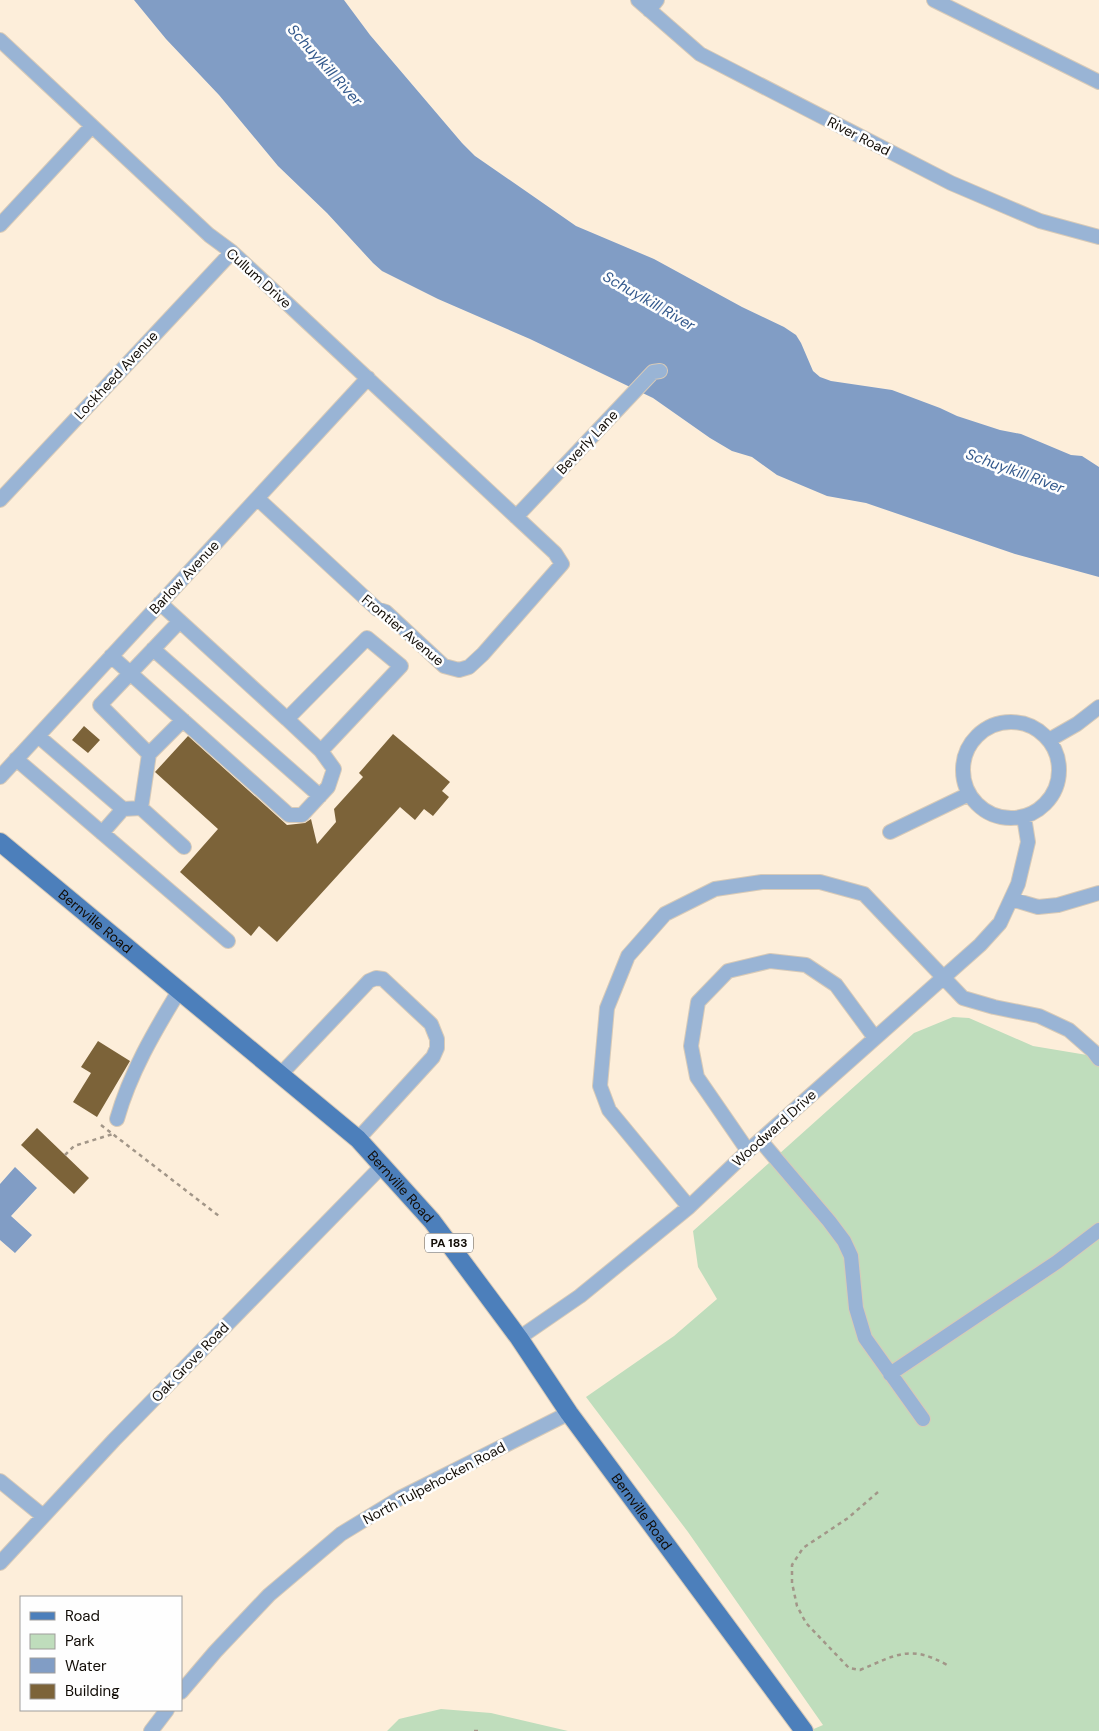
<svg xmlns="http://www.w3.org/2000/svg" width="1099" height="1731" font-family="'DM Sans',sans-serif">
  <rect width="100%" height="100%" fill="#fdeeda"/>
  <path fill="#bfddbc" d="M953,1017L969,1018L1033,1046L1099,1057V1731H809L823,1725L688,1532L586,1397L674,1336L717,1299L698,1267L693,1231L914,1033Z
    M441,1709L491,1713L568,1731H387L399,1719Z"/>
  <path fill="#819dc5" d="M134,0H344L370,35L462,143L475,156L576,226L654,259L742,307L784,327L796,335L801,343L813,371L820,377L831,381L892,390L940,408L957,416L1000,430L1021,434L1071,455L1082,456L1099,467V577L1015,554L866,503L827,496L777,475L752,457L732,451L710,438L653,398L530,339L438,299L382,271L373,263L327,213L278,166L219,95L166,39Z
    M15,1167L37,1188L11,1216L32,1235L15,1253L0,1240V1184Z"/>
  <path fill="#7c6339" d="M84,726L100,740L88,753L72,740Z
    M393,734L450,782L442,791L449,797L433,816L424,809L415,820L400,807L277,942L259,926L251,936L180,872L218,829L155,772L188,736L287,825L305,823L311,819L317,844L336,822L334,809L363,777L359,773Z
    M98,1041L130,1061L97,1117L73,1102L91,1073L81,1067Z
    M37,1128L89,1178L74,1194L21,1145Z"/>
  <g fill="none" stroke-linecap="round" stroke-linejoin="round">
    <defs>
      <path id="minor" d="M638,0L700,54L951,183L1040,221L1099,237
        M934,0L1099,82
        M649,10L657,0
        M0,40L209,235L232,252L555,553L562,564L483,654L469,667L459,670L444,666L386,612L377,609L258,499
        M0,225L92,126
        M0,500L232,252
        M516,517L653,372L660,371
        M180,621L100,705L149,754L183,720
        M153,649L320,796
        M111,656L289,815H302L328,787L334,769L321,751L401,666L367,638L287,719L160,603
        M287,719L321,751
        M963 770a48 48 0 1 1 96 0a48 48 0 1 1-96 0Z
        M38,736L123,809L141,808L184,847
        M1049,740L1077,724L1099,707
        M16,759L228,941
        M0,777L368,378
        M141,808L149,754
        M890,832L969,794
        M102,833L123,809
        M1011,899L1038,907L1058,905L1099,893
        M280,1075L369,981L376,978L383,979L431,1024L437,1039V1048L433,1057L358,1139
        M117,1119C130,1073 154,1032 179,991
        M760,1140L829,1221L844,1241L851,1256L856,1308L865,1338L923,1419
        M748,1151L697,1077L691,1046L698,1002L728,971L770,961L806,965L836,985L875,1038
        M689,1207L609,1110L600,1086L607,1008L628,956L665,914L715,889L762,882H820L864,894L963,998L994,1007L1039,1016L1069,1030L1093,1051L1099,1059
        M519,1338L580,1296L689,1207L748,1151L980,945L1000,923L1018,884L1028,842L1024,817
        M890,1374L1057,1262L1099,1230
        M0,1481L43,1516
        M0,1563L114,1440L383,1165
        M181,1692L215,1652L269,1595L341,1534L400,1498L569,1413
        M151,1731L167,1710"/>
      <g id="major">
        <path id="s1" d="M0,842L358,1139L432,1221L519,1338L569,1413L804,1731"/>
      </g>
    </defs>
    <use href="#minor" stroke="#d7cab8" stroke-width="16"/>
    <use href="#major" stroke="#d7cab8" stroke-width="20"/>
    <path stroke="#a29688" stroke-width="2.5" stroke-dasharray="4 4" stroke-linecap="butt" d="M101,1125L219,1216
      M65,1155L74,1146L113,1134
      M878,1492L848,1518L803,1548L792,1565V1583L797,1606L806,1623L849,1668L860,1670C896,1655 910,1644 947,1665
      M474,1731H480"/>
    <use href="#minor" stroke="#99b4d5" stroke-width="14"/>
    <use href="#major" stroke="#4c7fbb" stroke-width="18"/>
  </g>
  <g text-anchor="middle" stroke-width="5" stroke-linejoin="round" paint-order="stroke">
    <rect fill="#fefefe" stroke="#585550" stroke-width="1" x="425" y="1233.5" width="48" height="19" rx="4"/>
    <g font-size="12" font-weight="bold" fill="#110c06">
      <text x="449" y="1247">PA 183</text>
    </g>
    <g font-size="14" fill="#110c06" stroke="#fefefe">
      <text transform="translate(859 136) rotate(27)" y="5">River Road</text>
      <text transform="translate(259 278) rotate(42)" y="5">Cullum Drive</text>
      <text transform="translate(116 375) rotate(-47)" y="5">Lockheed Avenue</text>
      <text transform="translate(587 442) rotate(-47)" y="5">Beverly Lane</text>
      <text transform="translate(184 577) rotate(-47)" y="5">Barlow Avenue</text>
      <text transform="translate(403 630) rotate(40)" y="5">Frontier Avenue</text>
      <text dy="5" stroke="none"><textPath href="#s1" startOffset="124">Bernville Road</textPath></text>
      <text transform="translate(774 1128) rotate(-42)" y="5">Woodward Drive</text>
      <text dy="5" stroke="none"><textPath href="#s1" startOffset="529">Bernville Road</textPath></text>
      <text transform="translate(190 1362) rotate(-46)" y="5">Oak Grove Road</text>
      <text transform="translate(434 1483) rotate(-28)" y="5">North Tulpehocken Road</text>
      <text dy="5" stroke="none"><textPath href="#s1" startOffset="934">Bernville Road</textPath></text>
    </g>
    <g font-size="15" font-style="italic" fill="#32588c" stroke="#fefefe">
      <text transform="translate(325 65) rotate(48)" y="5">Schuylkill River</text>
      <text transform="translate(649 301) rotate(30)" y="5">Schuylkill River</text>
      <text transform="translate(1015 471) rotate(20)" y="5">Schuylkill River</text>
    </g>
  </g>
  <rect x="20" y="1596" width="162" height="115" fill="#fefefe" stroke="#9f9d9b"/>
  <rect x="30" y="1612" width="25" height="8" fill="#4c7fbb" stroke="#9f9d9b"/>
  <text x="65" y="1621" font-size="15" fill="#110c06">Road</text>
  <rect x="30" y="1634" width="25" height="15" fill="#bfddbc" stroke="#9f9d9b"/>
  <text x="65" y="1646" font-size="15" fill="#110c06">Park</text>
  <rect x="30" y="1658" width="25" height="15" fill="#819dc5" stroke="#9f9d9b"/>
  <text x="65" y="1671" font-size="15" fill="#110c06">Water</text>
  <rect x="30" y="1684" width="25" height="15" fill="#7c6339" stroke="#9f9d9b"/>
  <text x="65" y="1696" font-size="15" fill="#110c06">Building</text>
</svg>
